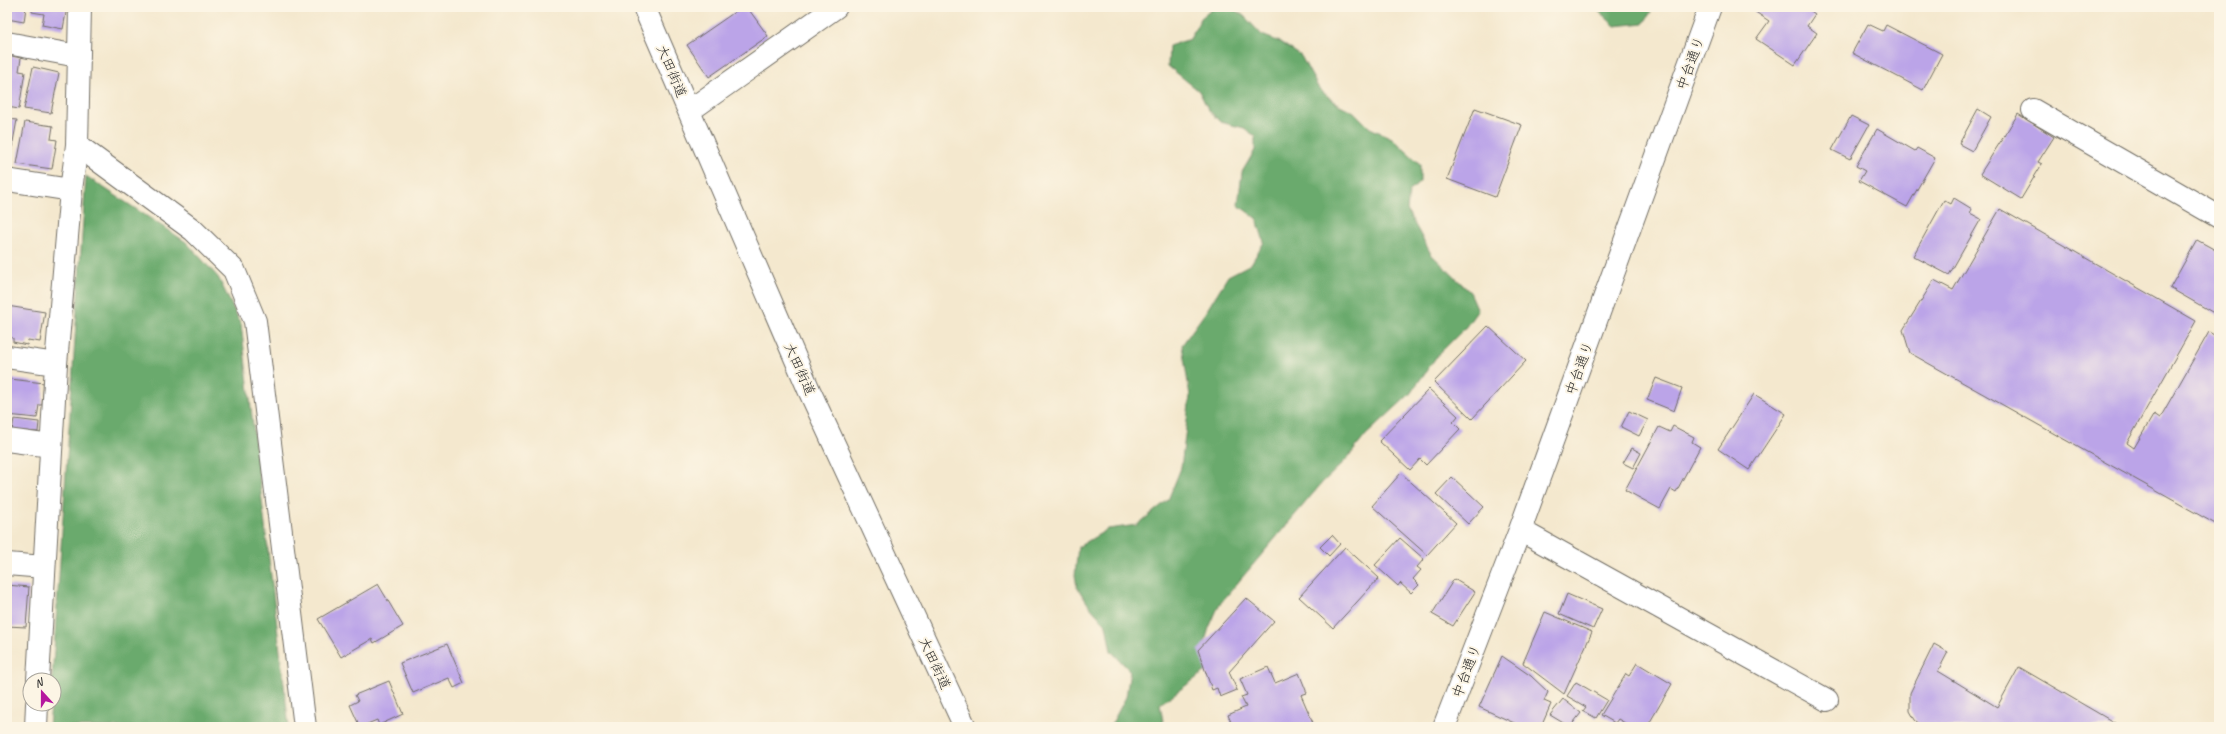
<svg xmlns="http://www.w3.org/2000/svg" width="2226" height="734" font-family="Caveat,'Klee One',sans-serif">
  <rect width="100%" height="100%" fill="#fcf5e5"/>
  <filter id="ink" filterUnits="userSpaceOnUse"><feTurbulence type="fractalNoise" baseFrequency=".025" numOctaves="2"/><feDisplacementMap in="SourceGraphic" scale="8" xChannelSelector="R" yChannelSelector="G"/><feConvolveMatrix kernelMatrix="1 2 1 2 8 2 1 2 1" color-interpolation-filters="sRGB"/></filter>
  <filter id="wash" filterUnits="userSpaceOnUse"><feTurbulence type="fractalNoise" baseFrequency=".012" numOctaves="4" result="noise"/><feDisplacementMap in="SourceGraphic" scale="16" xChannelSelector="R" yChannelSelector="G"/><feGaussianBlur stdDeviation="0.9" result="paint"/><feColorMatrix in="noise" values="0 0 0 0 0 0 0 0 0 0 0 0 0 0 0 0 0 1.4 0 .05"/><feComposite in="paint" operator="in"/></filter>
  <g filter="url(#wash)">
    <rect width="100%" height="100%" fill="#f4e8ce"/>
    <path fill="#6baa6d" stroke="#4b6a4c" d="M1215,7H1230L1244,16L1262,35L1280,42L1301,56L1319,89L1336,103L1354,112L1370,128L1392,138L1420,164V182L1409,192L1407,210L1431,254L1470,292L1478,310L1465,328L1437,356L1410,394L1366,435L1346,460L1322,483L1219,605L1209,628L1201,654L1206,671L1160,704L1164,727H1110L1126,697L1130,671L1111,651L1106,625L1090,607L1077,587L1075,575L1078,547L1108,529L1137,525L1168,500L1181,468L1190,396L1182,345L1207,310L1228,276L1251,264L1264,242L1257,219L1238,205L1242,172L1255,150V136L1244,128L1220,122L1208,109L1199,91L1168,66L1169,46L1190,39L1201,18Z
      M1594,7H1654L1644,23L1615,26Z
      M86,176L186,242L218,277L241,324L289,727H49L51,704H54V680H52Z"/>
    <g id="blocks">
      <path fill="#bba4e8" d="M7,7H26L24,22L7,19Z
        M32,7H67L63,29L42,25L44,14L32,12Z
        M742,7H747L768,36L709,77L687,45Z
        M1756,7H1805L1815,14L1807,26L1817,33L1795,65L1756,39L1769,21L1754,11Z
        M1868,24L1883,31L1886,25L1942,54L1923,90L1852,53Z
        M7,55L21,58L19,71L25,72L19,109L7,107Z
        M33,67L59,73L51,113L24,109Z
        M1475,108L1522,125L1495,197L1447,179Z
        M1978,109L1991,117L1972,151L1959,144Z
        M2018,114L2054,137L2038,162L2042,164L2021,199L1980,174Z
        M1851,116L1869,125L1850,159L1832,150Z
        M7,119L17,120L11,153H7Z
        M25,122L53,126L51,139L57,140L52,169L17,164Z
        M1877,129L1915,151L1917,148L1935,158L1907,207L1859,181L1865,171L1856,166Z
        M1954,198L1972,209L1970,213L1981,219L1949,275L1913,256L1944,200L1951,204Z
        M2000,209L2196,321L2127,443L2134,448L2154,414L2160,418L2209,332L2219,338V526L1910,353L1903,330L1934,280L1953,290Z
        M2197,240L2219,252V316L2170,288Z
        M7,306L45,312L40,342L28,340L27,345L13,342V338L7,337Z
        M1488,326L1526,361L1472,419L1434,382Z
        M1656,378L1682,388L1674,411L1647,400Z
        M10,379L44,383L42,405H39L37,418L7,415Z
        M1429,389L1458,416L1453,422L1460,429L1426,465L1420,459L1410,470L1379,441Z
        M1754,394L1786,414L1749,470L1718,449Z
        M1629,411L1648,420L1639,436L1621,427Z
        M14,419L39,422L38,432L12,430Z
        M1673,426L1694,437L1692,442L1700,447L1676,492L1671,489L1660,509L1625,490L1659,427L1670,432Z
        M1632,448L1641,453L1633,468L1623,463Z
        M1401,473L1456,523L1427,555L1372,506Z
        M1452,477L1484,507L1468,524L1436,494Z
        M1332,535L1340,544L1329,556L1320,547Z
        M1400,538L1424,559L1417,567L1421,570L1413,579L1419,585L1411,593L1400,583L1398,586L1375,565Z
        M1345,547L1379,578L1333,628L1299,597Z
        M1454,579L1475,592L1453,626L1432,614Z
        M378,584L403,626L374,643L372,639L341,657L318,619Z
        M7,585L29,587L26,627L7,626Z
        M1567,594L1602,609L1593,629L1559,614Z
        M1246,598L1274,621L1229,672L1237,690L1220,697L1217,688L1212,690L1198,650Z
        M1545,612L1592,632L1564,694L1523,663Z
        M447,644L464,683L454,688L449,678L413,693L400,663Z
        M1934,644L1948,652L1938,671L1997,707L2019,667L2115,723L2113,727H1923L1915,720L1910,711V693Z
        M1502,656L1531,676L1548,692L1544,701L1551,704L1541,727H1523L1479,707Z
        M1637,663L1672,684L1647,727H1632L1618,719L1615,723L1601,715L1626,674L1629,676Z
        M1268,667L1275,683L1299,673L1307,693L1301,695L1314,725L1309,727H1233L1228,715L1246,707L1241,697L1247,695L1240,679Z
        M389,681L403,714L379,725L377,720L360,727L350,705L358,701L355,695Z
        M1576,682L1607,700L1596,718L1583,711L1586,707L1567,696Z
        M1563,699L1581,713L1570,727L1550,715Z"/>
    </g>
  </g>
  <g filter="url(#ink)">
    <use href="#blocks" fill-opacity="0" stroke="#716d64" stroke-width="1"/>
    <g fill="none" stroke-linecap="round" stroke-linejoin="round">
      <defs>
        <path id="minor" d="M644,7L809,390L965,727
          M7,43L78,56
          M2033,110L2219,217
          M689,111L836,7
          M77,145L193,230L234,270L255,321L305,727
          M7,180L71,190
          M7,357L56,364
          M7,440L51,446
          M1520,530L1827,700
          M7,564L44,567
          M38,680L56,364L71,190L77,145L80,7
          M36,727L37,704
          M1444,727L1520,530L1710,7"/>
      </defs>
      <use href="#minor" stroke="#716d64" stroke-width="24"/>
      <use href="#minor" stroke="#fff" stroke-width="22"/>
    </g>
  </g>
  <g text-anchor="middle" stroke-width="4" stroke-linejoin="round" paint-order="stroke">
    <g font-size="14" fill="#2b2b2b" stroke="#fcf5e5">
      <text transform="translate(1690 63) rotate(-70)" y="5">中台通り</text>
      <text transform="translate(672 71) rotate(67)" y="5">大田街道</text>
      <text transform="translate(1579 368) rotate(-70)" y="5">中台通り</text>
      <text transform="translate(800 369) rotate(66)" y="5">大田街道</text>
      <text transform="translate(935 663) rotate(65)" y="5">大田街道</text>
      <text transform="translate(1466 671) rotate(-69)" y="5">中台通り</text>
    </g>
  </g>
  <rect width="2226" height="734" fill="none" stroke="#fcf5e5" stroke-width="24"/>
  <g transform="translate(42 692) rotate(339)"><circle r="19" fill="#fcf5e5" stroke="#a8a49b"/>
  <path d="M0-3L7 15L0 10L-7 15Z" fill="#b5179e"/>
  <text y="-6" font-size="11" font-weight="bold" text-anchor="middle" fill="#2b2b2b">N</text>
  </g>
</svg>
